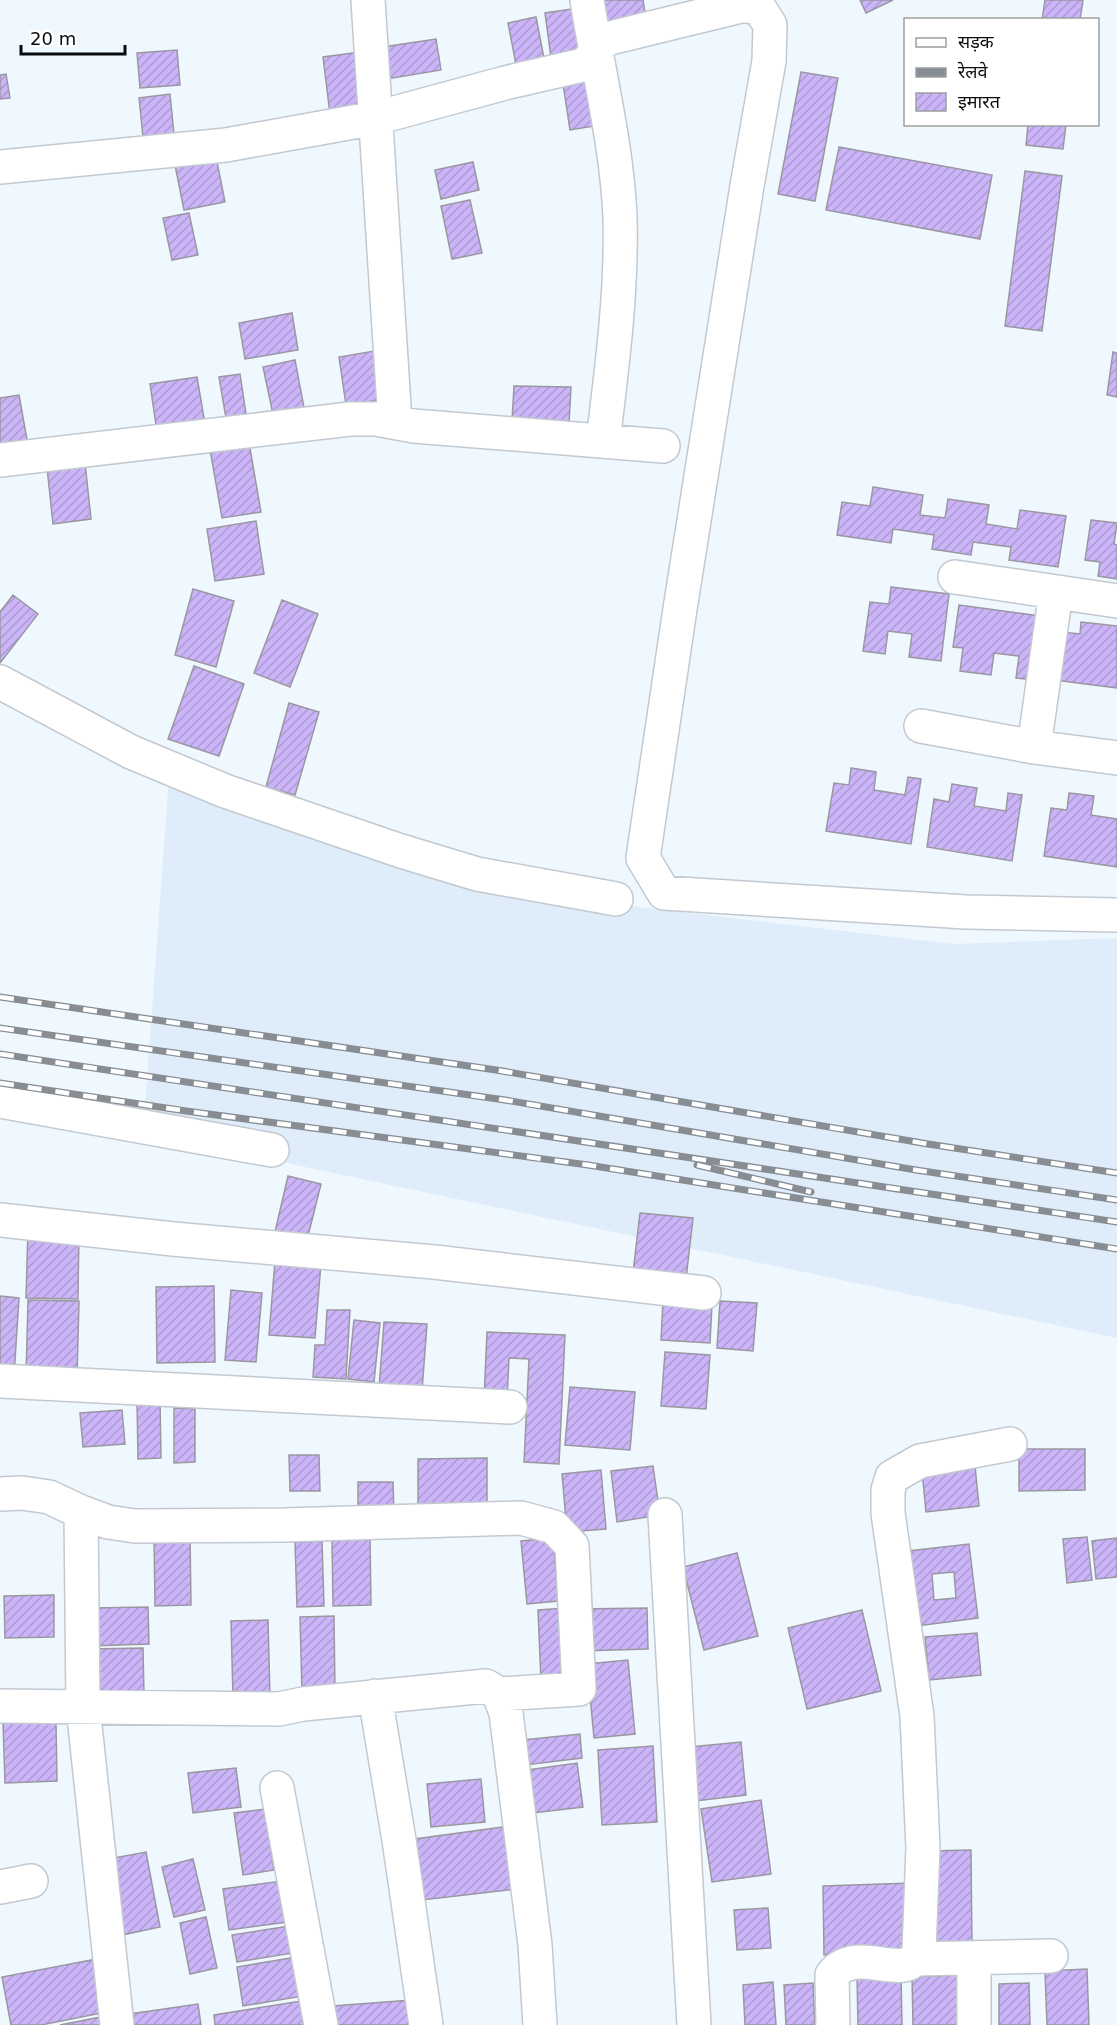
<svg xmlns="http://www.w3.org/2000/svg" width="1117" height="2025" font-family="'DejaVu Sans','Noto Sans Devanagari',sans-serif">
  <defs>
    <pattern id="building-hatch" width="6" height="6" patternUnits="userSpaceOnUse" patternTransform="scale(1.5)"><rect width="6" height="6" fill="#cbb5f8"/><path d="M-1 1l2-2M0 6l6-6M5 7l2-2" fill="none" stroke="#ad9ad3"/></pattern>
  </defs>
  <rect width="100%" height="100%" fill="#f0f8ff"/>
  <path fill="#dfecf9" d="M169,777L475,888L954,944L1117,938V1338L143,1133Z"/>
  <path fill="url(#building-hatch)" stroke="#9a97a0" stroke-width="1.5" fill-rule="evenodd" d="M589,0H643L647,26L592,32Z
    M860,0H893L866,13Z
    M1045,0H1083L1080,20H1042Z
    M578,8L585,60L552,65L545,13Z
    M536,17L546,69L518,75L508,23Z
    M436,39L441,70L381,80L376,48Z
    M177,50L180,85L140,88L137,53Z
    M360,52L367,110L330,114L323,57Z
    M593,72L601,125L570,130L562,77Z
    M801,72L838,78L815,201L778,194Z
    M6,74L10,98L0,99V75Z
    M170,94L175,144L144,147L139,98Z
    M1028,124H1066L1063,149L1026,145Z
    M839,147L992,175L980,239L826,210Z
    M215,152L225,202L184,210L174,160Z
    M473,162L479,190L441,199L435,170Z
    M1025,171L1062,176L1042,331L1005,326Z
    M470,200L482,253L452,259L441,206Z
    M189,213L198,255L172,260L163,218Z
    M292,313L298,350L245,359L239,323Z
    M386,349L393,398L346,405L339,357Z
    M1113,352L1117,353V397L1107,395Z
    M295,360L305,413L274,419L263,367Z
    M240,374L246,414L226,418L219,377Z
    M197,377L205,424L157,432L150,384Z
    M514,386L571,387L569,423L512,421Z
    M19,395L29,451L0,456V398Z
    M248,437L261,512L222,518L209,444Z
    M84,453L91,519L53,524L46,458Z
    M873,487L923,495L920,515L945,518L948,499L989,505L986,524L1017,529L1020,510L1066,516L1058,567L1009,560L1011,547L973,542L971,555L932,549L934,535L893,529L891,543L837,535L842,502L870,506Z
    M1091,520L1117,523L1114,544L1117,545V579L1098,576L1100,562L1085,560Z
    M256,521L264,574L215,581L207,529Z
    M891,587L949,594L941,661L909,657L912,634L888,631L885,654L863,651L870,602L889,604Z
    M193,589L234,601L216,667L175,655Z
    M13,595L38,614L0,663V612Z
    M282,600L318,614L290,687L254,673Z
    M959,605L1040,616L1041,681L1016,678L1019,656L994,653L991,675L960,671L963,648L953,647Z
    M1081,622L1117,626V688L1055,680L1062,632L1080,634Z
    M194,666L244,684L219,756L168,739Z
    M289,703L319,712L295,795L266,787Z
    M851,768L876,772L874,790L905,795L908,777L921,779L911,844L826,831L834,783L849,785Z
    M952,784L977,788L974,806L1006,811L1008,793L1022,795L1012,861L927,847L934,799L949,802Z
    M1069,793L1094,796L1091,815L1117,819V867L1044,856L1051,808L1067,810Z
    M288,1176L321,1184L307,1240L275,1232Z
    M640,1213L693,1218L686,1279L633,1273Z
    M28,1229L79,1230L78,1299L26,1298Z
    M275,1261L321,1263L315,1338L269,1335Z
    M214,1286L215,1362L157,1363L156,1287Z
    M231,1290L262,1293L256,1362L225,1360Z
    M0,1296L19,1298L14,1376L0,1375Z
    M28,1300L79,1301L77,1377L26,1376Z
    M663,1301L712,1305L710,1343L661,1340Z
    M720,1301L757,1303L753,1351L717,1348Z
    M327,1310H350L346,1379L313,1377L315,1345H325Z
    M354,1320L380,1323L374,1382L348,1379Z
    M384,1322L427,1324L422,1391L379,1388Z
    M487,1332L565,1335L559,1464L524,1462L529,1359L509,1358L507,1401L484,1400Z
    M665,1352L710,1355L706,1409L661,1406Z
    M570,1387L635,1392L630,1450L565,1445Z
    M160,1400L161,1458L138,1459L137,1401Z
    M174,1408L195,1409V1462L174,1463Z
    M122,1410L125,1444L83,1447L80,1413Z
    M1019,1449H1085V1490L1019,1491Z
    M289,1455H319L320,1491H290Z
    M487,1458V1505L418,1506V1459Z
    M653,1466L660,1515L617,1522L611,1471Z
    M975,1466L979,1506L926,1512L922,1471Z
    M601,1470L606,1529L567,1532L562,1474Z
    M358,1482H393L394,1514H358Z
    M190,1533L191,1605L155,1606L154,1534Z
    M1087,1537L1092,1580L1067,1583L1063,1539Z
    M370,1538L371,1605L333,1606L332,1539Z
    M553,1538L558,1601L527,1604L521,1541Z
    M1117,1538V1577L1096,1579L1092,1541Z
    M322,1541L324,1606L297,1607L295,1542Z
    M969,1544L978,1618L917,1626L908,1551ZM954,1572L956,1598L934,1600L932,1574Z
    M737,1553L758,1636L704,1650L683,1567Z
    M54,1595V1637L5,1638L4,1596Z
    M148,1607L149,1644L91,1646V1608Z
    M567,1608L571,1680L541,1681L538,1610Z
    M647,1608L648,1649L579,1651V1609Z
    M862,1610L881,1691L807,1709L788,1628Z
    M334,1616L335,1690L302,1691L300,1617Z
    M268,1620L270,1697L233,1698L231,1621Z
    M977,1633L981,1675L929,1680L925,1637Z
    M143,1648L144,1694L90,1695L89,1649Z
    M628,1660L635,1734L594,1738L587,1664Z
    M56,1721L57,1781L5,1783L3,1722Z
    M580,1734L582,1758L525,1765L523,1740Z
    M741,1742L746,1795L695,1801L690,1747Z
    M653,1746L657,1822L602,1825L598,1750Z
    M577,1763L583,1807L533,1813L528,1770Z
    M236,1768L241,1807L193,1813L188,1773Z
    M481,1779L485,1822L431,1827L427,1784Z
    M761,1800L771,1874L712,1882L701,1809Z
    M265,1809L274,1870L243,1875L234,1813Z
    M510,1826L517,1889L422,1900L415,1839Z
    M971,1850L972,1949H929L928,1851Z
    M146,1852L160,1927L122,1935L108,1859Z
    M193,1859L205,1910L174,1917L162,1867Z
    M282,1881L287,1922L229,1930L223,1889Z
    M912,1883L913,1952L824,1955L823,1886Z
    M768,1908L771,1948L737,1950L734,1910Z
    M206,1917L217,1968L190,1974L180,1923Z
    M289,1926L293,1953L237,1962L232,1935Z
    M296,1957L303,1996L243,2006L237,1967Z
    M97,1959L107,2012L41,2025H11L2,1977Z
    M1087,1969L1089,2025H1047L1045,1971Z
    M901,1975L902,2025H858L857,1976Z
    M959,1975L961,2025H913L912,1977Z
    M773,1982L776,2025H745L743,1985Z
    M813,1983L815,2025H786L784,1985Z
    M1029,1983L1030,2025H999V1984Z
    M411,2000L413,2025H335L333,2006Z
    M301,2001L306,2025H215L214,2015Z
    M198,2004L201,2025H125L123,2015Z
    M111,2015L113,2025H60Z"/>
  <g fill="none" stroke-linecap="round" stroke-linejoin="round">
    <defs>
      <path id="minor" d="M368,0L395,422
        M587,0C598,71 617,145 620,217C622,292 612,367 603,441
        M0,167L226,145L376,118L505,83L583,65C596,57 594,45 610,38L745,5L760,9L770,25L769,61L747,186L680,609L643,858L664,893L966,912L1117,915
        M0,460L350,419H376L414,426L663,446
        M955,577L1117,601
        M0,682L131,752L225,791L401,851L477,874L616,899
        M921,726L1034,747L1117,758
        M1034,747L1056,592
        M0,1101L272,1150
        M0,1220L173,1239L434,1262L704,1293
        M0,1381L510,1407
        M0,1494L22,1493L49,1497L81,1512L108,1522L135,1526L284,1525L521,1518L554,1527L572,1546L579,1689L499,1694
        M81,1512L83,1707L117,2025
        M665,1515L694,2025
        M375,1696L399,1840L426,2025
        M0,1706L279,1709L303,1704L486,1686L499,1694L506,1713L535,1945L540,2025
        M277,1788L321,2025
        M0,1887L31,1881
        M974,1958V2025
        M917,1959L1051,1956
        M833,2025L832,1975C858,1942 909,1987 919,1950L923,1848L917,1716L888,1513V1490L892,1477L920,1461L1010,1444"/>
    </defs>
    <use href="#minor" stroke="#c2c9d0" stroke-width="36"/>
    <use href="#minor" stroke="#fff" stroke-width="33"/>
    <defs>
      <path id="rail" d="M0,997L496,1070L928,1144L1117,1173
        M0,1028L505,1100L916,1170L1117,1200
        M0,1054L1117,1222
        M0,1083L186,1111L588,1165L1117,1249
        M697,1165L811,1192"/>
    </defs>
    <use href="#rail" stroke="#878d92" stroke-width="7"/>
    <use href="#rail" stroke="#fff" stroke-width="4.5" stroke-dasharray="14" stroke-linecap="butt"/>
  </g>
  <rect x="904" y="18" width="195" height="108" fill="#ffffff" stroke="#9d9e9f" stroke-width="1.5"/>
  <rect x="916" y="38" width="30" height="9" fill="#ffffff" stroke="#9d9e9f" stroke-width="1.5"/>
  <text x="958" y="48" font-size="18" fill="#090c0e">सड़क</text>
  <rect x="916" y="68" width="30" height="9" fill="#878d92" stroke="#9d9e9f" stroke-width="1.5"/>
  <text x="958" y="78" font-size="18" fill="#090c0e">रेलवे</text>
  <rect x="916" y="93" width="30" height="18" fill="url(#building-hatch)" stroke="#9d9e9f" stroke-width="1.5"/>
  <text x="958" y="108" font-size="18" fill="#090c0e">इमारत</text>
  <path d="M21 45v9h104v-9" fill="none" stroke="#090c0e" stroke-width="3"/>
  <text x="30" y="45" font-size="18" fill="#090c0e" stroke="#ffffff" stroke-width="4.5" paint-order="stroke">20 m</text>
</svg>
